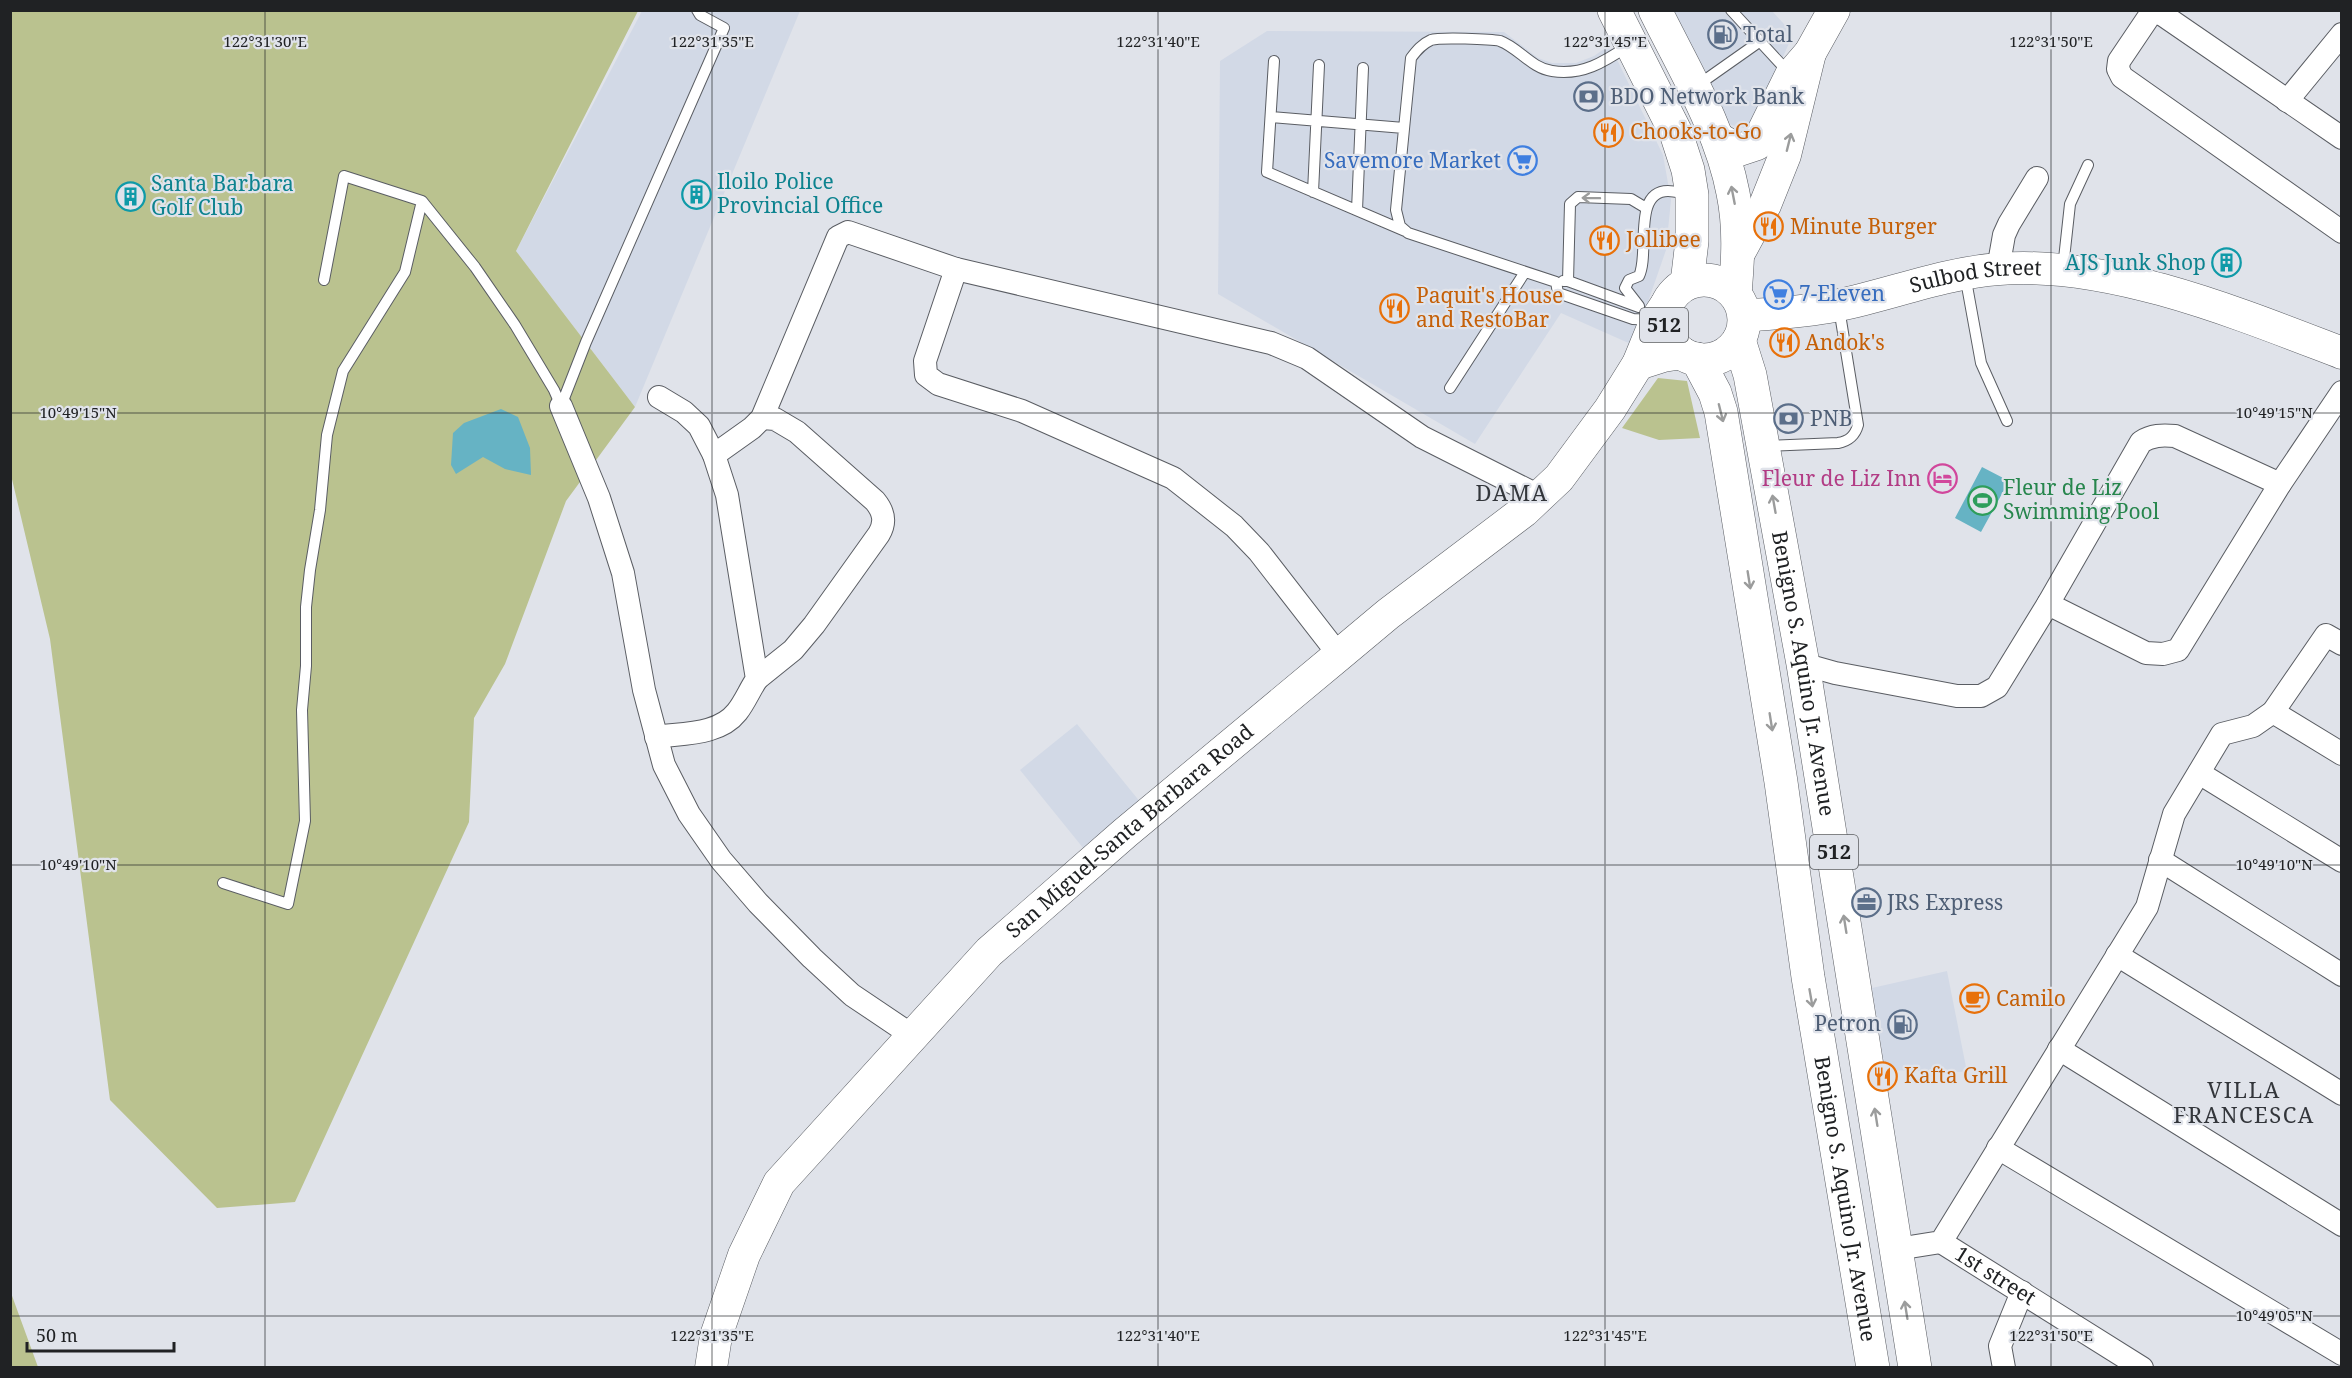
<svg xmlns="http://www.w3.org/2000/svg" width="2352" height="1378" font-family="'Noto Serif',serif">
  <rect width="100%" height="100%" fill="#e0e3ea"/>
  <path fill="#d2d9e6" d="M642,11H800L635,407L516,251Z
    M1673,11H1772L1793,34L1755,121L1744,128L1731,125L1722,112Z
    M1267,31L1504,32L1538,58L1552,63H1576L1594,56L1610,45L1663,155L1671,200L1666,250L1633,345L1561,313L1475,444L1218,294L1220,61Z
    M1077,724L1145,808L1088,854L1020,770Z
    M1947,971L1967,1072L1885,1070L1872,988Z"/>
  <path fill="#bac28f" d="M10,11H638L516,251L635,407L566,501L505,664L474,718L469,822L295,1202L217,1208L110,1100L50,639L11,475Z
    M1658,378L1687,381L1700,438L1659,440L1622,428Z
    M11,1293L38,1367H11Z"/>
  <path fill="#66b3c4" d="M501,409L518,417L530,448L531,475L505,469L483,457L456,474L451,465L453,433L464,423Z
    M1982,467L2009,481L1981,532L1955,518Z"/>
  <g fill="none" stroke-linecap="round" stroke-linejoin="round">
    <defs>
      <path id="lane" d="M1731,10L1790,74
        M1628,46C1604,62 1582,76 1552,71C1531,68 1519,48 1500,41C1491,39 1439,37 1431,40C1422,44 1417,50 1411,58L1396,210L1400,226L1408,233L1556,282L1558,293L1633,319L1652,320
        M1274,61L1267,172L1405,231
        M1698,85L1759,42
        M1271,117L1404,128
        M1313,192L1319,65
        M1357,210L1363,68
        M2063,268L2070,204L2088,165
        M1965,275L1981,363L2007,421
        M324,280L344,176L422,201L475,267L515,325L554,390L561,406
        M1563,281H1568L1639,307
        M1568,281L1570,204L1578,197L1631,199L1646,208
        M1639,306L1625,288L1629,280L1639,276C1650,254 1632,191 1668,191C1674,191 1681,193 1687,194
        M1450,388L1525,272
        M561,406L586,342L724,28L700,15L697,10
        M1767,446L1838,443C1849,441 1855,436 1858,425L1839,308
        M223,883L288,904L305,821L302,710L306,666V607L310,570L320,510L327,435L343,371L405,272L422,201"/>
      <g id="street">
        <path d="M2287,101L2342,34"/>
        <path d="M2342,138L2160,13L2150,15L2119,61L2118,69L2122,77L2342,232"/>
        <path d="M956,269L925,361L926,375L938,384L1022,411L1173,478L1234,526L1259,552L1339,655"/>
        <path d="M1998,269L2004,235L2009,224L2037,178"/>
        <path d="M561,406L599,498L623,573L644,690L664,765L689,814L721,860L758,903L812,958L852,995L913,1036"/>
        <path d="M714,455L752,428L762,418L838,237L848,232L956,269L1271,343L1307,358L1422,437L1539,496"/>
        <path d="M2048,604L2146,653L2163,654L2178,650L2280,484L2342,392"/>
        <path d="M1803,664L1835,673L1957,696H1981L1997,687L2048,604L2141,442C2152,435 2162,435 2175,436L2280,484"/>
        <path d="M757,679L793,650L814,625L879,534C886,522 884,512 875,501L797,432L775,419L762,418"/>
        <path d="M2273,712L2342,754"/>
        <path d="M656,737C684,733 719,735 737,712C745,702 750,689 757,679L727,495L714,455L699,426L684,412L659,397"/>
        <path d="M2199,773L2342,861"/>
        <path d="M2160,860L2342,975"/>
        <path d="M2117,955L2342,1094"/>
        <path d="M2059,1049L2342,1225"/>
        <path d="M1998,1148L2342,1354"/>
        <path id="s1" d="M1941,1242L2142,1368"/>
        <path d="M1897,1249L1941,1242L2147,907L2174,814L2222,734L2253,726L2273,712L2326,635L2342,644"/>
        <path d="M2004,1368L2000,1346L2022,1292"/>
      </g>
      <g id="secondary">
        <path d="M1717,138L1739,150L1757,144L1791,75L1810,53L1834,10"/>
        <path d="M1739,253L1765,205L1785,155L1810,53"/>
        <path id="s2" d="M1744,316C1776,313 1808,312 1839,305C1892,294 1944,273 1999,269C2109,260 2240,314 2342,353"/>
        <path d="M1638,364L1663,356L1682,353"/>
        <path id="s3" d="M711,1368L716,1336L744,1255L779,1183L989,952L1125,833L1339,655L1388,614L1524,511L1559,478L1610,409L1638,364L1656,320L1666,305"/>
      </g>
      <g id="primary">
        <path d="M1614,10L1676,133L1688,170L1692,195V241L1687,283"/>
        <path d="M1655,10C1684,69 1721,129 1733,193C1740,227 1738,260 1735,294"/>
        <circle cx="1704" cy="320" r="40"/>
        <path id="s4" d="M1739,340L1750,375L1803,664L1915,1368"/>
        <path id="s5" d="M1697,359L1715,393L1721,412L1781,782L1808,977L1873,1368"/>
      </g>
    </defs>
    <use href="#lane" stroke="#5a5d63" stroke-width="12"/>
    <use href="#street" stroke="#5a5d63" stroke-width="24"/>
    <use href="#secondary" stroke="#5a5d63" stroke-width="33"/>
    <use href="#primary" stroke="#5a5d63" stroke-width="34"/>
    <use href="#lane" stroke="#fff" stroke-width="10"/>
    <use href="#street" stroke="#fff" stroke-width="22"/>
    <use href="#secondary" stroke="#fff" stroke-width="32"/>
    <use href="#primary" stroke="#fff" stroke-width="33"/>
  </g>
  <defs><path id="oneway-shaft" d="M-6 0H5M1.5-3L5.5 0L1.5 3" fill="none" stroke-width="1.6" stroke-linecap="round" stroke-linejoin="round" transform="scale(1.5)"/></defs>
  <g stroke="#9b9c9c">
    <use href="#oneway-shaft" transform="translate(1789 142) rotate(-76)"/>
    <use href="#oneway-shaft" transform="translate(1733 195) rotate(-101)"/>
    <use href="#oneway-shaft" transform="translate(1591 198) rotate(-179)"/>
    <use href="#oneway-shaft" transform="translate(1721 413) rotate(76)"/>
    <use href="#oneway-shaft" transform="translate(1774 504) rotate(-100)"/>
    <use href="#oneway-shaft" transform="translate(1749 580) rotate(81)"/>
    <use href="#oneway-shaft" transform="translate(1771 722) rotate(81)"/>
    <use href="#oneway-shaft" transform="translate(1845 924) rotate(-99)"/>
    <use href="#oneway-shaft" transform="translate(1811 998) rotate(80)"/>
    <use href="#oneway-shaft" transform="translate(1876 1117) rotate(-99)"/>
    <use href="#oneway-shaft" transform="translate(1906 1310) rotate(-99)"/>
  </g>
  <path fill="none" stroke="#202224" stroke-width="1.5" stroke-opacity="0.45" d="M265,10V1368M712,10V1368M1158,10V1368M1605,10V1368M2051,10V1368M10,413H2342M10,865H2342M10,1316H2342"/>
  <defs>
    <symbol id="fuel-ring" viewBox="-11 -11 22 22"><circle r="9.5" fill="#e0e3ea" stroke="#5c6f8a" stroke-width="1.5"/><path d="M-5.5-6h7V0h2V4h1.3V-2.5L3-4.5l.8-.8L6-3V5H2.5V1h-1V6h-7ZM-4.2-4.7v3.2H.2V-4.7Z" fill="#5c6f8a"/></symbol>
    <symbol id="bank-ring" viewBox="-11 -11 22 22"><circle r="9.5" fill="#e0e3ea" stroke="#5c6f8a" stroke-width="1.5"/><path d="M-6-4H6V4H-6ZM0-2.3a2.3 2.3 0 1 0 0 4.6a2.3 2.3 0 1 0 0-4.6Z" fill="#5c6f8a"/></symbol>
    <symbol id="restaurant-ring" viewBox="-11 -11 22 22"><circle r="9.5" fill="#e0e3ea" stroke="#e8710a" stroke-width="1.5"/><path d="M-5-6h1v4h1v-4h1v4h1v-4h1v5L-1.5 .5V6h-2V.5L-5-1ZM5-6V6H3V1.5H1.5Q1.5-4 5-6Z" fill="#e8710a"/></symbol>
    <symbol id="supermarket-ring" viewBox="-11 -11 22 22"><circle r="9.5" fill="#e0e3ea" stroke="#3f7fe0" stroke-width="1.5"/><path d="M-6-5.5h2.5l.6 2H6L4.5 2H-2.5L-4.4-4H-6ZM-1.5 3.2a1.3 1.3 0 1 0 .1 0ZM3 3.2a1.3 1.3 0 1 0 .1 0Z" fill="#3f7fe0"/></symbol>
    <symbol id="building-ring" viewBox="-11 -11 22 22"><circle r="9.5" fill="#e0e3ea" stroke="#0f9aa8" stroke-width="1.5"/><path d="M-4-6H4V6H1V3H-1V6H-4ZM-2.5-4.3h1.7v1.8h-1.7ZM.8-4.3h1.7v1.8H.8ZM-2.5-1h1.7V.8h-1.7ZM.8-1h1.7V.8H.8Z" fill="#0f9aa8"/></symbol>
    <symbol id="hotel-ring" viewBox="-11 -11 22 22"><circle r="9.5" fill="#e0e3ea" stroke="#d1479c" stroke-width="1.5"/><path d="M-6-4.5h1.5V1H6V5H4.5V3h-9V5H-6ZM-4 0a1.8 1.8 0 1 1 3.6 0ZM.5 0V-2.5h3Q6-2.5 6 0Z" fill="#d1479c"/></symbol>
    <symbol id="stadium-ring" viewBox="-11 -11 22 22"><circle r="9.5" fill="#e0e3ea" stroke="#2e9e5b" stroke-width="1.5"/><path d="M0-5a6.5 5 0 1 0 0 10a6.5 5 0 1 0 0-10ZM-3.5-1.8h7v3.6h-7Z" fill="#2e9e5b"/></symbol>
    <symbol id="office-ring" viewBox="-11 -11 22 22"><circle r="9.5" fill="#e0e3ea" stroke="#5c6f8a" stroke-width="1.5"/><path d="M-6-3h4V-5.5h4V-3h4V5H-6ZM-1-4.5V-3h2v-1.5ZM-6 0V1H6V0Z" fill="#5c6f8a"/></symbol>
    <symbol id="cafe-ring" viewBox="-11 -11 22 22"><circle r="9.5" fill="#e0e3ea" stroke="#e8710a" stroke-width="1.5"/><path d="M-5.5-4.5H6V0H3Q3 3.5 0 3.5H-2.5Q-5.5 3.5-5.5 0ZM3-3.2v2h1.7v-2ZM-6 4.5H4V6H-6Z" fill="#e8710a"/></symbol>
  </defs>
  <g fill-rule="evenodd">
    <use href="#fuel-ring" x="1706" y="18" width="33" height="33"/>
    <use href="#bank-ring" x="1572" y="80" width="33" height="33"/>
    <use href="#restaurant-ring" x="1592" y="116" width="33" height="33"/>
    <use href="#supermarket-ring" x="1506" y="144" width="33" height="33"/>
    <use href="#building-ring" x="680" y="178" width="33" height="33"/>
    <use href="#building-ring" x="114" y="180" width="33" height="33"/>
    <use href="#restaurant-ring" x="1752" y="210" width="33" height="33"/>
    <use href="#restaurant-ring" x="1588" y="224" width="33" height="33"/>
    <use href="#building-ring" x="2210" y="246" width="33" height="33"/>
    <use href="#supermarket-ring" x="1762" y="278" width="33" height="33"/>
    <use href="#restaurant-ring" x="1378" y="292" width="33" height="33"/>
    <use href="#restaurant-ring" x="1768" y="326" width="33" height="33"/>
    <use href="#bank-ring" x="1772" y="402" width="33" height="33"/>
    <use href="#hotel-ring" x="1926" y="462" width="33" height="33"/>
    <use href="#stadium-ring" x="1966" y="484" width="33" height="33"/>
    <use href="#office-ring" x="1850" y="886" width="33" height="33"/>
    <use href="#cafe-ring" x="1958" y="982" width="33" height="33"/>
    <use href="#fuel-ring" x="1886" y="1008" width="33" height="33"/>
    <use href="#restaurant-ring" x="1866" y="1060" width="33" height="33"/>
  </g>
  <g text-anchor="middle" stroke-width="4.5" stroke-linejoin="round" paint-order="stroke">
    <g fill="#e0e3ea" stroke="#5a5c5f" stroke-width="1.5">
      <rect x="1640" y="308" width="48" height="34" rx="4.5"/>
      <rect x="1810" y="835" width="48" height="34" rx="4.5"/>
    </g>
    <g font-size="20" font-weight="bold" fill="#202224">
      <text x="1664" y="332">512</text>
      <text x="1834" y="859">512</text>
    </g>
    <g font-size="21" fill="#4e5e75" stroke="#e0e3ea" text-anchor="start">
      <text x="1743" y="42">Total</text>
      <text x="1610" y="104">BDO Network Bank</text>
      <text x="1810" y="426">PNB</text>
      <text x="1887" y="910">JRS Express</text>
      <text x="1881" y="1031" text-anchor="end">Petron</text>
    </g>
    <g font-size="21" fill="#c56008" stroke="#e0e3ea" text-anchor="start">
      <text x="1630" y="139">Chooks-to-Go</text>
      <text x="1790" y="234">Minute Burger</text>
      <text x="1626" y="247">Jollibee</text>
      <text x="1416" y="303">Paquit's House<tspan x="1416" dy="24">and RestoBar</tspan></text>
      <text x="1805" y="350">Andok's</text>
      <text x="1996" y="1006">Camilo</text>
      <text x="1904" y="1083">Kafta Grill</text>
    </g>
    <g font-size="21" fill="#366cbe" stroke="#e0e3ea" text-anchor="end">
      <text x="1501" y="168">Savemore Market</text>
      <text x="1799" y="301" text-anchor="start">7-Eleven</text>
    </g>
    <g font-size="21" fill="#0d838f" stroke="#e0e3ea" text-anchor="start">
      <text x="717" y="189">Iloilo Police<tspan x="717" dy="24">Provincial Office</tspan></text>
      <text x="151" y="191">Santa Barbara<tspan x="151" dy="24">Golf Club</tspan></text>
      <text x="2206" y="270" text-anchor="end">AJS Junk Shop</text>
    </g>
    <g font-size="21" fill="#202224" stroke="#e0e3ea">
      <text dy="7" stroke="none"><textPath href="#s2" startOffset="236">Sulbod Street</textPath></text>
      <text dy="7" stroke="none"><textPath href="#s4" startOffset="340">Benigno S. Aquino Jr. Avenue</textPath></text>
      <text dy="7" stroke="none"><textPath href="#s3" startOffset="696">San Miguel-Santa Barbara Road</textPath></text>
      <text dy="7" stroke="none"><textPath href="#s5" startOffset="855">Benigno S. Aquino Jr. Avenue</textPath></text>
      <text dy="7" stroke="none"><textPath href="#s1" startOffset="64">1st street</textPath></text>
    </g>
    <g font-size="21" fill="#b23c85" stroke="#e0e3ea" text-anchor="end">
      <text x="1921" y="486">Fleur de Liz Inn</text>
    </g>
    <g font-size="21" fill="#27864d" stroke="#e0e3ea" text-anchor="start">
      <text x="2003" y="495">Fleur de Liz<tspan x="2003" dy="24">Swimming Pool</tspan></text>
    </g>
    <g font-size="22" letter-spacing="1.5" fill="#33363b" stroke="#e0e3ea">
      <text x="1512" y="501">DAMA</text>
      <text x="2244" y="1098">VILLA<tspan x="2244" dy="25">FRANCESCA</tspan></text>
    </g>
  </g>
  <g font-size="15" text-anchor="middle" fill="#202224" stroke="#e0e3ea" stroke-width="4.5" stroke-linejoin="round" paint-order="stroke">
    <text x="265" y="47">122°31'30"E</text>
    <text x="712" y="47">122°31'35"E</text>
    <text x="1158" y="47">122°31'40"E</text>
    <text x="1605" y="47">122°31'45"E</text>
    <text x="2051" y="47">122°31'50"E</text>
    <text x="78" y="418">10°49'15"N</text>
    <text x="2274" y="418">10°49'15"N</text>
    <text x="78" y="870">10°49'10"N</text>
    <text x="2274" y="870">10°49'10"N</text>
    <text x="2274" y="1321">10°49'05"N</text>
    <text x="712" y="1341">122°31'35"E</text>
    <text x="1158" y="1341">122°31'40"E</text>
    <text x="1605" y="1341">122°31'45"E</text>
    <text x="2051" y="1341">122°31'50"E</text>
  </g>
  <rect width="2352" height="1378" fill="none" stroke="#202224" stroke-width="24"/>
  <path d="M27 1342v9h147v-9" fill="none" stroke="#202224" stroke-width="3"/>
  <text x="36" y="1342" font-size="18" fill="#202224" stroke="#e0e3ea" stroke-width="4.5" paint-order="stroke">50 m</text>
</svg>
